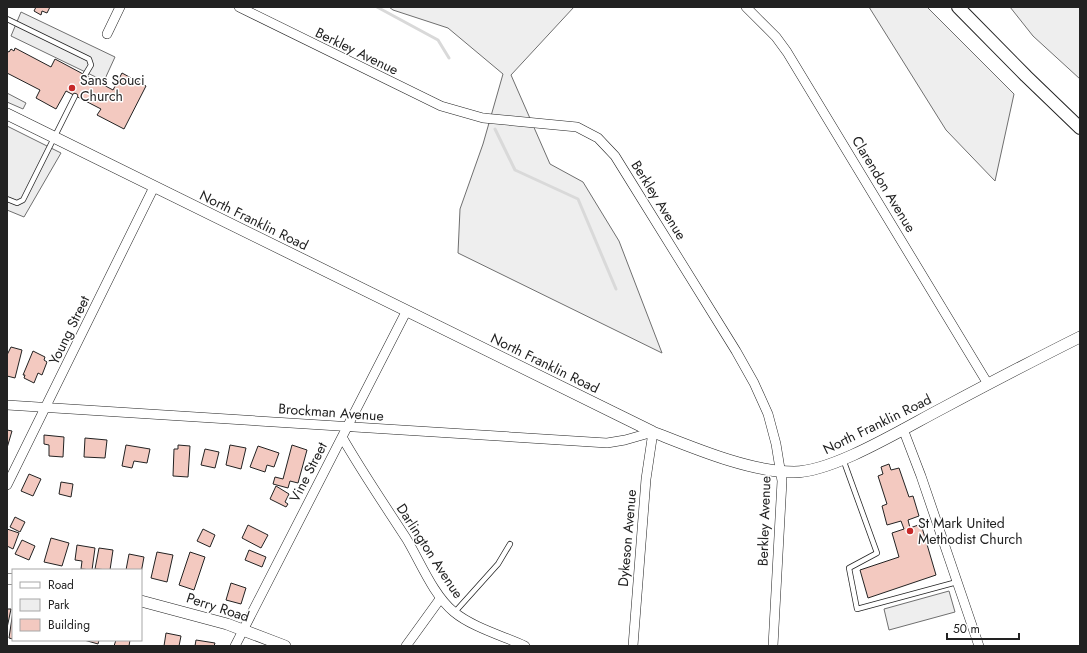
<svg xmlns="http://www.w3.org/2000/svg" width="1087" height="653" font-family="Jost,sans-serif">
  <rect width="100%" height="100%" fill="#fff"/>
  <path fill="#eee" stroke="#6f6f6f" d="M389,7H574L511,75L550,164L583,182L619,241L662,353L458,253L460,209L483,144L503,74L448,28L393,10Z
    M869,7H927L1014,94L995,181L946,130Z
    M1010,7H1080V79L1033,36Z
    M949,591L955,612L889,630L884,609Z"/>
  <path fill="#ededed" stroke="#6f6f6f" d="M21,12L115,57L104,81L11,36Z
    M7,93L26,103L23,109L7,102Z
    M7,126L61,153L24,217L7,210Z"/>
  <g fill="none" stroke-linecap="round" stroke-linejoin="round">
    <path stroke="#d9d9d9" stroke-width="3" d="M377,7L438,40L449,58
      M495,129L515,170L578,199L616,289"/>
  </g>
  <path fill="#f3c9c0" stroke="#222" d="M36,7H50L47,13L42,11L41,15L34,11Z
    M15,48L51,67L55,59L113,90L122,73L146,86L124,129L97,115L101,109L66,91L56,109L36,98L40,90L7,73V51L9,52L11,49L14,51Z
    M11,347L22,350L15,378L7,376V355Z
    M33,351L45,357L44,360L47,362L42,375L38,373L34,383L24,378L25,375H23Z
    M7,430L12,431L7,448Z
    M44,435L64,437L63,457L49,456V445L44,444Z
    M85,438L107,440L105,458L84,457Z
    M126,445L150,449L147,463L134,461L132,468L122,466Z
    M178,445L190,446L188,477L173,476L174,449H178Z
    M230,445L246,448L241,469L226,465Z
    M292,445L307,450L298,483L290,481L288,488L273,484L275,477L283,479Z
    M258,446L279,453L274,467L267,465L265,472L250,467Z
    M205,449L219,452L215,468L201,465Z
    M889,464L891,470L899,468L909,497L913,496L919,516L908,520L910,528L921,524L936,575L868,598L860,570L899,557L892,533L904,529L901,521L887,525L882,506L887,504L878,476L883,474L881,467Z
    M29,474L41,479L33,496L21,491Z
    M61,482L73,484L71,497L59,494Z
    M276,486L289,494L285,502L288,504L286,507L270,499Z
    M15,517L25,522L20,532L10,527Z
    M248,525L268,535L261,548L242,538Z
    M7,529L19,533L13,549L7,546Z
    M203,529L215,535L210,547L197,541Z
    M51,538L69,543L62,566L44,562Z
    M22,540L35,546L29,560L15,554Z
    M77,545L95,548L92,570L81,569L82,561L75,560Z
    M99,548L113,550L110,570L95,569Z
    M249,550L266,557L262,567L245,560Z
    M157,552L173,555L167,582L151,578Z
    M190,552L205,557L194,590L179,585Z
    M129,554L144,557L141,573V570H126Z
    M231,583L246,588L241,604L226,600Z
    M7,609H11L7,628Z
    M13,611V639L9,638Z
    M166,633L181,636L179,646H164Z
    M84,640H99L98,644Z
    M116,640H130L129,646H114Z
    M196,640L215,643L214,646H195Z"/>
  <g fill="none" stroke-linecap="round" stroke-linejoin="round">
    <defs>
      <path id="service" d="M7,19L89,59L91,65L85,75
        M7,199L17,203L23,200L75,96
        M843,459L877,553L849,568L857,609L957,582
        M454,613L498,564L510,544"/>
      <path id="minor" d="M239,7L441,106L483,118L577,127L598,138L615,156L736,351L754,383L768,414L776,444L782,481L773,646
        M746,7L776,37L787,52L988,384
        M107,34L120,7
        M7,405L607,443L625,440L653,432L646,479L633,646
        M903,429L921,476L979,646
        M342,437C362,472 384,504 406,538C420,561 433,595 454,612C472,627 503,636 525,646
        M7,485L154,187
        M235,646L406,312
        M406,646L440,599"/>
      <path id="tertiary" d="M7,114L653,432C694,448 750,472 794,472C834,472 906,427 943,408C988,384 1034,360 1080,337
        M7,579H13
        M141,601L227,624L285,646"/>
      <path id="secondary" d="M958,7L1026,76L1080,128"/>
    </defs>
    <use href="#service" stroke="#222" stroke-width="6"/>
    <use href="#minor" stroke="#222" stroke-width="10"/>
    <use href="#tertiary" stroke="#222" stroke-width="12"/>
    <use href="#secondary" stroke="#222" stroke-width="14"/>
    <use href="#service" stroke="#fff" stroke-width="4.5"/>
    <use href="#minor" stroke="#fff" stroke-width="9"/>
    <use href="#tertiary" stroke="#fff" stroke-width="11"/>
    <use href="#secondary" stroke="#fff" stroke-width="12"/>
  </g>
  <g fill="#c62828" stroke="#fff" stroke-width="1.5">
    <circle cx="72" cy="88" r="4"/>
    <circle cx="910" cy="531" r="4"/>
  </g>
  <g text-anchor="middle" stroke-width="3" stroke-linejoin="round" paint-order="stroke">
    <g font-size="14" fill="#222" stroke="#fff">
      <text transform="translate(357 51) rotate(26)" y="5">Berkley Avenue</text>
      <text transform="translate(884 184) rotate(59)" y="5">Clarendon Avenue</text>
      <text transform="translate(659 200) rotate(58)" y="5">Berkley Avenue</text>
      <text transform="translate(254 220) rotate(26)" y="5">North Franklin Road</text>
      <text transform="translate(69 330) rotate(-64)" y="5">Young Street</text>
      <text transform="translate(545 363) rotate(26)" y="5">North Franklin Road</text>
      <text transform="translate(331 412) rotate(4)" y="5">Brockman Avenue</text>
      <text transform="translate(877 424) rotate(-26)" y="5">North Franklin Road</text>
      <text transform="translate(308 472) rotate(-63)" y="5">Vine Street</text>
      <text transform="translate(764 521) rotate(-88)" y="5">Berkley Avenue</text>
      <text transform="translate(627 538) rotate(-85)" y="5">Dykeson Avenue</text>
      <text transform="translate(430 551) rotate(57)" y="5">Darlington Avenue</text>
      <text transform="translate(218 607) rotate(18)" y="5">Perry Road</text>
    </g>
    <g font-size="14" fill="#222" stroke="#fff" text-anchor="start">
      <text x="80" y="85">Sans Souci<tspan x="80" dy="16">Church</tspan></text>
      <text x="918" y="528">St Mark United<tspan x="918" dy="16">Methodist Church</tspan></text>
    </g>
  </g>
  <rect width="1087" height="653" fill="none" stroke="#222222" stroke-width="16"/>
  <rect x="12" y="569" width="130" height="72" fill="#ffffff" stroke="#a7a7a7"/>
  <rect x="20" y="582" width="20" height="6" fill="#ffffff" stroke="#a7a7a7"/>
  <text x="48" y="589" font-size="12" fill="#222222">Road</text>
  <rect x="20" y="599" width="20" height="12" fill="#eeeeee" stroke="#a7a7a7"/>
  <text x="48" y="609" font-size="12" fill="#222222">Park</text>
  <rect x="20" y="619" width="20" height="12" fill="#f3c9c0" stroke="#a7a7a7"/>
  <text x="48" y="629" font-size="12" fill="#222222">Building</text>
  <path d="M947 633v6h72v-6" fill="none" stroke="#222222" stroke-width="2"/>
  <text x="953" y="633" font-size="12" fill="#222222" stroke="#ffffff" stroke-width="3" paint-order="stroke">50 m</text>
</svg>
